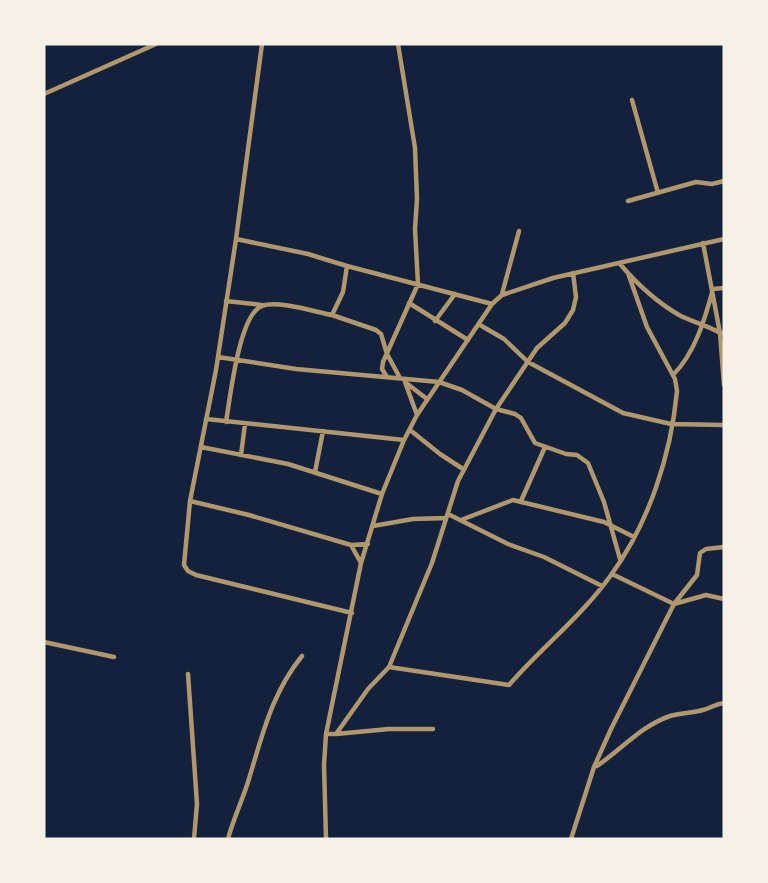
<svg xmlns="http://www.w3.org/2000/svg" width="768" height="883" font-family="Cabin,sans-serif">
  <rect width="100%" height="100%" fill="#14213d"/>
  <g fill="none" stroke-linecap="round" stroke-linejoin="round">
    <path stroke="#b1986c" stroke-width="4.5" d="M262,44L236,239L216,370L190,501L184,565L188,571L196,575L352,613
      M44,94L156,44
      M632,100L658,193
      M628,201L696,182L712,184L724,181
      M236,239L308,254L347,266L492,304
      M703,243L720,333H724
      M620,264C637,284 655,301 679,315C692,322 707,325 720,333L724,385
      M347,266L343,292L332,315L376,330L381,334L387,354L400,378
      M502,294L519,231
      M226,301L262,305
      M409,303L468,340
      M435,321L455,294
      M480,325L504,339L528,362L623,413L671,424L724,425
      M218,357L296,369L439,382L462,390L496,409L515,414L521,418L535,443L566,454L577,455L588,463L604,502L620,559
      M673,375C695,353 705,319 713,289L724,288
      M387,377L382,369L383,362L418,284L415,229L417,199L415,148L398,44
      M405,382L417,415
      M405,382L427,399
      M206,419L404,440
      M226,422C230,399 239,314 262,306C277,300 316,312 332,315
      M410,430L440,454L463,469
      M201,447L288,464L382,494
      M241,455L245,424
      M315,472L323,431
      M190,501L249,515L351,545L368,544
      M521,501L545,447
      M448,514L508,544L544,557L602,586
      M461,520L513,500L604,522L634,537
      M373,526L413,519L446,518
      M351,545L361,563
      M612,574L674,604L706,595L724,599
      M44,642L114,657
      M389,667L509,685C542,647 582,616 611,575C649,523 671,455 677,391L675,379L647,327L628,273
      M188,674L197,804L194,839
      M326,734H336L368,689L389,667L432,563L458,481L496,409L537,348L565,323L573,310L576,297L573,273
      M336,734L389,729H433
      M597,766C622,749 641,726 670,716C681,713 693,713 703,710C711,708 715,704 724,703
      M228,839C233,820 242,801 248,782C262,737 271,694 302,656
      M326,839L324,765L326,734L361,563L382,494L404,440L417,415L492,304L502,295L553,278L724,239
      M571,839L594,767L611,729L674,604L697,575L700,553L706,549L724,547"/>
  </g>
  <rect width="768" height="883" fill="none" stroke="#f6f1e7" stroke-width="91"/>
</svg>
